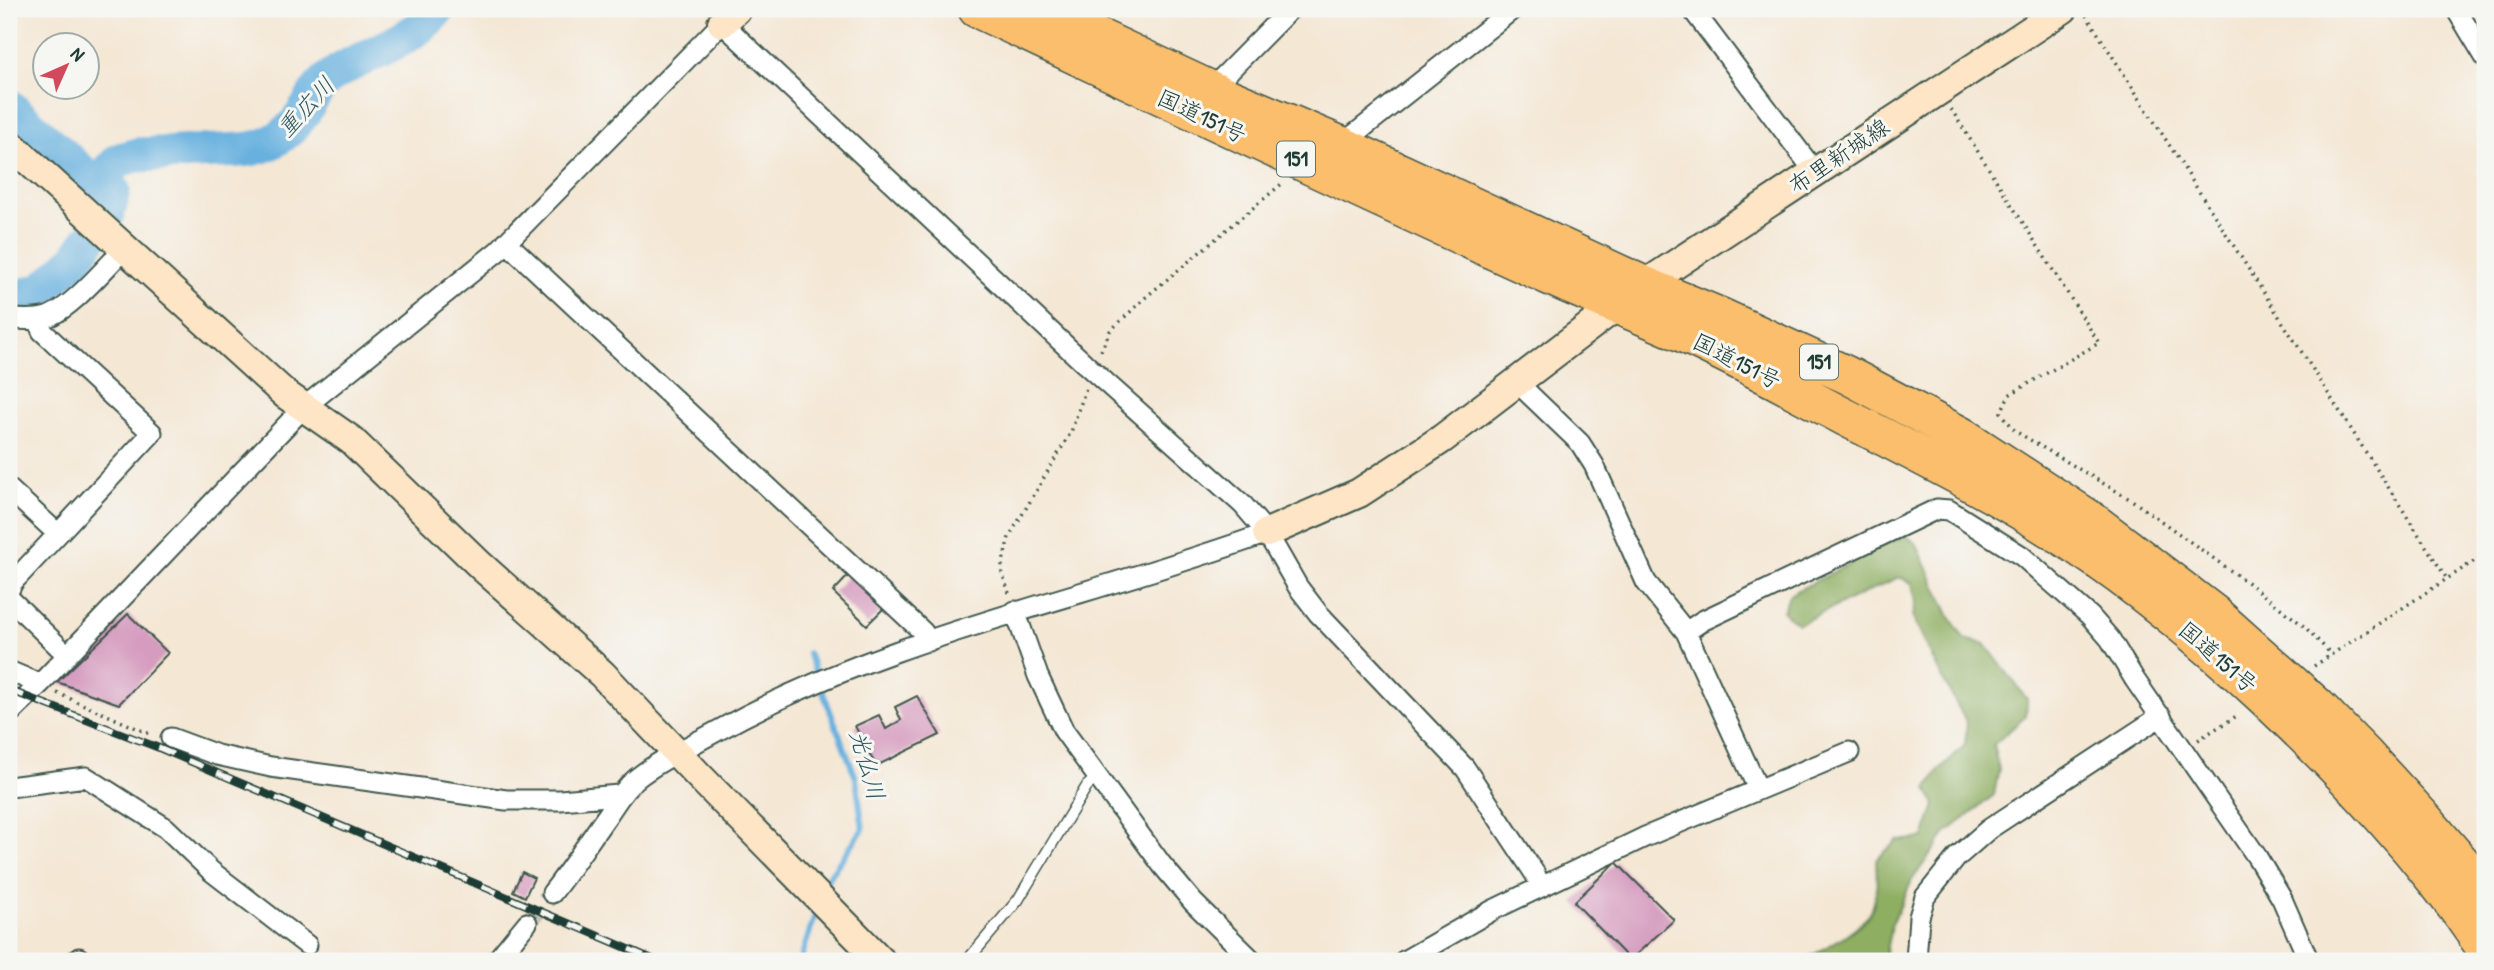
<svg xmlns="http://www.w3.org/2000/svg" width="2494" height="970" font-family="'Patrick Hand','Klee One',sans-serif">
  <rect width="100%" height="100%" fill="#f6f6f2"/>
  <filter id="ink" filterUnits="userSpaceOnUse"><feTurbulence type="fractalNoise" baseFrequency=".0143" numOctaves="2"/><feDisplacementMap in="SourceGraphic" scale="14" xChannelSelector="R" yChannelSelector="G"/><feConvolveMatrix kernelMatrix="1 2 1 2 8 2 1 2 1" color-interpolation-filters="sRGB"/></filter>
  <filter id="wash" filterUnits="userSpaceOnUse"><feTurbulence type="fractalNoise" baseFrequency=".00686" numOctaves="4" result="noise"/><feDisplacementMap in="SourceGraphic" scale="28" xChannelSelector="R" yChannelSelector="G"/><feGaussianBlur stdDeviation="1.57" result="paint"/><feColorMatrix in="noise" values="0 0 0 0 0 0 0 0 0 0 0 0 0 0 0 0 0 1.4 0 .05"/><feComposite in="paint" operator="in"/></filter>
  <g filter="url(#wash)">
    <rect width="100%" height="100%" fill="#f4e7d4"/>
    <path fill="#8eae62" stroke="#56764b" stroke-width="2" d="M1905,535L1916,543L1950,617L1964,639L1985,644L2027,699L2026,716L1993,745L1999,769L1994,795L1946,833L1912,880L1891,926L1884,961H1802C1820,951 1864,928 1872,909C1878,893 1877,876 1876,860L1897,841L1924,838L1935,805L1927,789L1939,770L1965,745L1967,723L1941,676L1913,617L1916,601L1912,583L1899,577L1798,624L1783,612L1789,595Z"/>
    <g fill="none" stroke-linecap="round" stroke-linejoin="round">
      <path stroke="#67b1df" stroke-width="6" d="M808,653L856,778L863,829L828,878L823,893
        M800,961L818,907"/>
      <path stroke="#67b1df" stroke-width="35" d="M9,106L99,187L111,202
        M9,296H22L43,289L74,261L107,215L113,190L107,181V173L119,160L137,155C164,154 191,152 218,151C230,150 243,151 255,148C269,145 281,138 292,127C313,106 310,89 339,71C373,51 413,41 438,9"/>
    </g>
    <g id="blocks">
      <path fill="#d69cbf" d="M849,575L884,608L867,625L833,592Z
        M128,614L168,653L119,704L57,682Z
        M917,696L940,735L876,766L855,726L879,715L886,729L901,720L895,707Z
        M1616,862L1674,920L1630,960L1574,902Z
        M522,872L534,878L525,897L513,891Z"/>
    </g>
  </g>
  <g filter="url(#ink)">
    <use href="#blocks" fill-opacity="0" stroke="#3f564c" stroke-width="2"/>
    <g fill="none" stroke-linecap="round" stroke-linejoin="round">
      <path stroke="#c9c5b4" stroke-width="19" stroke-dasharray="19 10" stroke-linecap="butt" d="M527,923L552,893"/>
      <defs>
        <path id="lane" d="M967,961L1018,900L1087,786L1096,778"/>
        <path id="street" d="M1692,9L1815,172
          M2456,9L2485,57
          M1220,94L1221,79L1290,9
          M1341,145L1513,9
          M506,242L923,632L929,641
          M9,319C22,319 35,321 47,317C71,309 106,267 125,248
          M1520,378L1527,392L1580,443L1594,465L1646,582L1686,632L1758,789
          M9,489L58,534L152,433L42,331L37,319
          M9,590L13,582L58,534
          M9,598L67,655
          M1015,611L1038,676L1064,731L1162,865L1193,902L1253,961
          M1686,632L1702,621L1937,509L1949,510L2022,556L2090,616L2110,639L2135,680L2257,857L2282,899L2309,961
          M9,671L40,684
          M9,714L40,684L303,408L498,251L722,23L1084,363L1243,505L1267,533L1298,587L1318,613L1465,768L1535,874L1541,887
          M171,738L217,755L271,767L506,800H560L619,795
          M9,787L86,777L166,828L211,871L307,945
          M552,893C571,869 587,844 604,820C615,805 622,790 637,778C661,759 692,745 719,730C890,635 1085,599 1267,533
          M76,961L79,958
          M496,961L527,923
          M1404,961L1493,910L1645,837L1849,752
          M1916,961L1919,917L1925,897L1957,857L1989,829L2161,716"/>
        <path id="secondary" d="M722,23L737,9
          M9,143L285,394L351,440L480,565L602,674L700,777L881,961
          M1267,533L1359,493L1442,439L1644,285L2063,9"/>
        <path id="highway" d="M977,9C1168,99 1359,190 1551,277C1595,297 1640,314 1684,334C1739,359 1791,389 1845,417C1923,457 2001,496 2074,544C2142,589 2205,642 2264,697C2346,774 2422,855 2485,948
          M1038,9L1220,94L1341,145L1644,285L1719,316L1847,375L1962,436L2091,520L2213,613L2317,706L2366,756L2424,819L2485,890"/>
      </defs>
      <use href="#lane" stroke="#3f564c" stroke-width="13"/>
      <use href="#street" stroke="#3f564c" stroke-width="23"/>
      <use href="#secondary" stroke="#3f564c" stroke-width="32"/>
      <use href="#highway" stroke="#3f564c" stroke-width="40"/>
      <path stroke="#3f564c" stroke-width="3.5" stroke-dasharray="2 5" stroke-linecap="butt" d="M2086,15L2447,579
        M1951,109L2099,343L2009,395L2001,412L2015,431L2133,501L2248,583L2305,627L2331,654
        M1101,351L1110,331L1146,297L1284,182
        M1009,593L1001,570L1009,537L1071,432L1086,388
        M2314,666L2485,554
        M57,693L152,735
        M2198,740L2238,715
        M320,955L329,961"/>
      <use href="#lane" stroke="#fff" stroke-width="10"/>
      <use href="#street" stroke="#fff" stroke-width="19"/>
      <use href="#secondary" stroke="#fde5c5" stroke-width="28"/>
      <use href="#highway" stroke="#fabe6d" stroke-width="37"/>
      <defs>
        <path id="rail" d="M9,690L159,748L657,961"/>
      </defs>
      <use href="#rail" stroke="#1f3d34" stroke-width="8"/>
      <use href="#rail" stroke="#f6f6f2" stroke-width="5" stroke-dasharray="16" stroke-linecap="butt"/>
    </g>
  </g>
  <g text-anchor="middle" stroke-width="6" stroke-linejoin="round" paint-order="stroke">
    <g fill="#f6f6f2" stroke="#60746d" stroke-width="2">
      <rect x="1277" y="141.5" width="38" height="35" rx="5"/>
      <rect x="1800" y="344.5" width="38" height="35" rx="5"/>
    </g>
    <g font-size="21" font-weight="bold" fill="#1f3d34">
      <text x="1296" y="166">151</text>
      <text x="1819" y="369">151</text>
    </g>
    <g font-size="23" fill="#1f3d34" stroke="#f6f6f2">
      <text transform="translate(1202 116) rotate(25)" y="8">国道151号</text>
      <text transform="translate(1839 156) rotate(-34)" y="8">布里新城線</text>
      <text transform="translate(1737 361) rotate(27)" y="8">国道151号</text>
      <text transform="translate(2218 657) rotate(41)" y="8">国道151号</text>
    </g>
    <g font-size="24" font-style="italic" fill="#315a5f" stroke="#f6f6f2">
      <text transform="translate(306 107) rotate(-47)" y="8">重広川</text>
      <text transform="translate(867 765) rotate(74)" y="8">光仏川</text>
    </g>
  </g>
  <rect width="2494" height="970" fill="none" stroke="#f6f6f2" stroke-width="35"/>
  <g transform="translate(66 66) rotate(45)"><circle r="33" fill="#f6f6f2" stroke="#a0aca6" stroke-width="2"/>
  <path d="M0-5L12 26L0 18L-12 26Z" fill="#d1495b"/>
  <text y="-10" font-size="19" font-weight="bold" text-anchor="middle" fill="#1f3d34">N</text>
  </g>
</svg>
